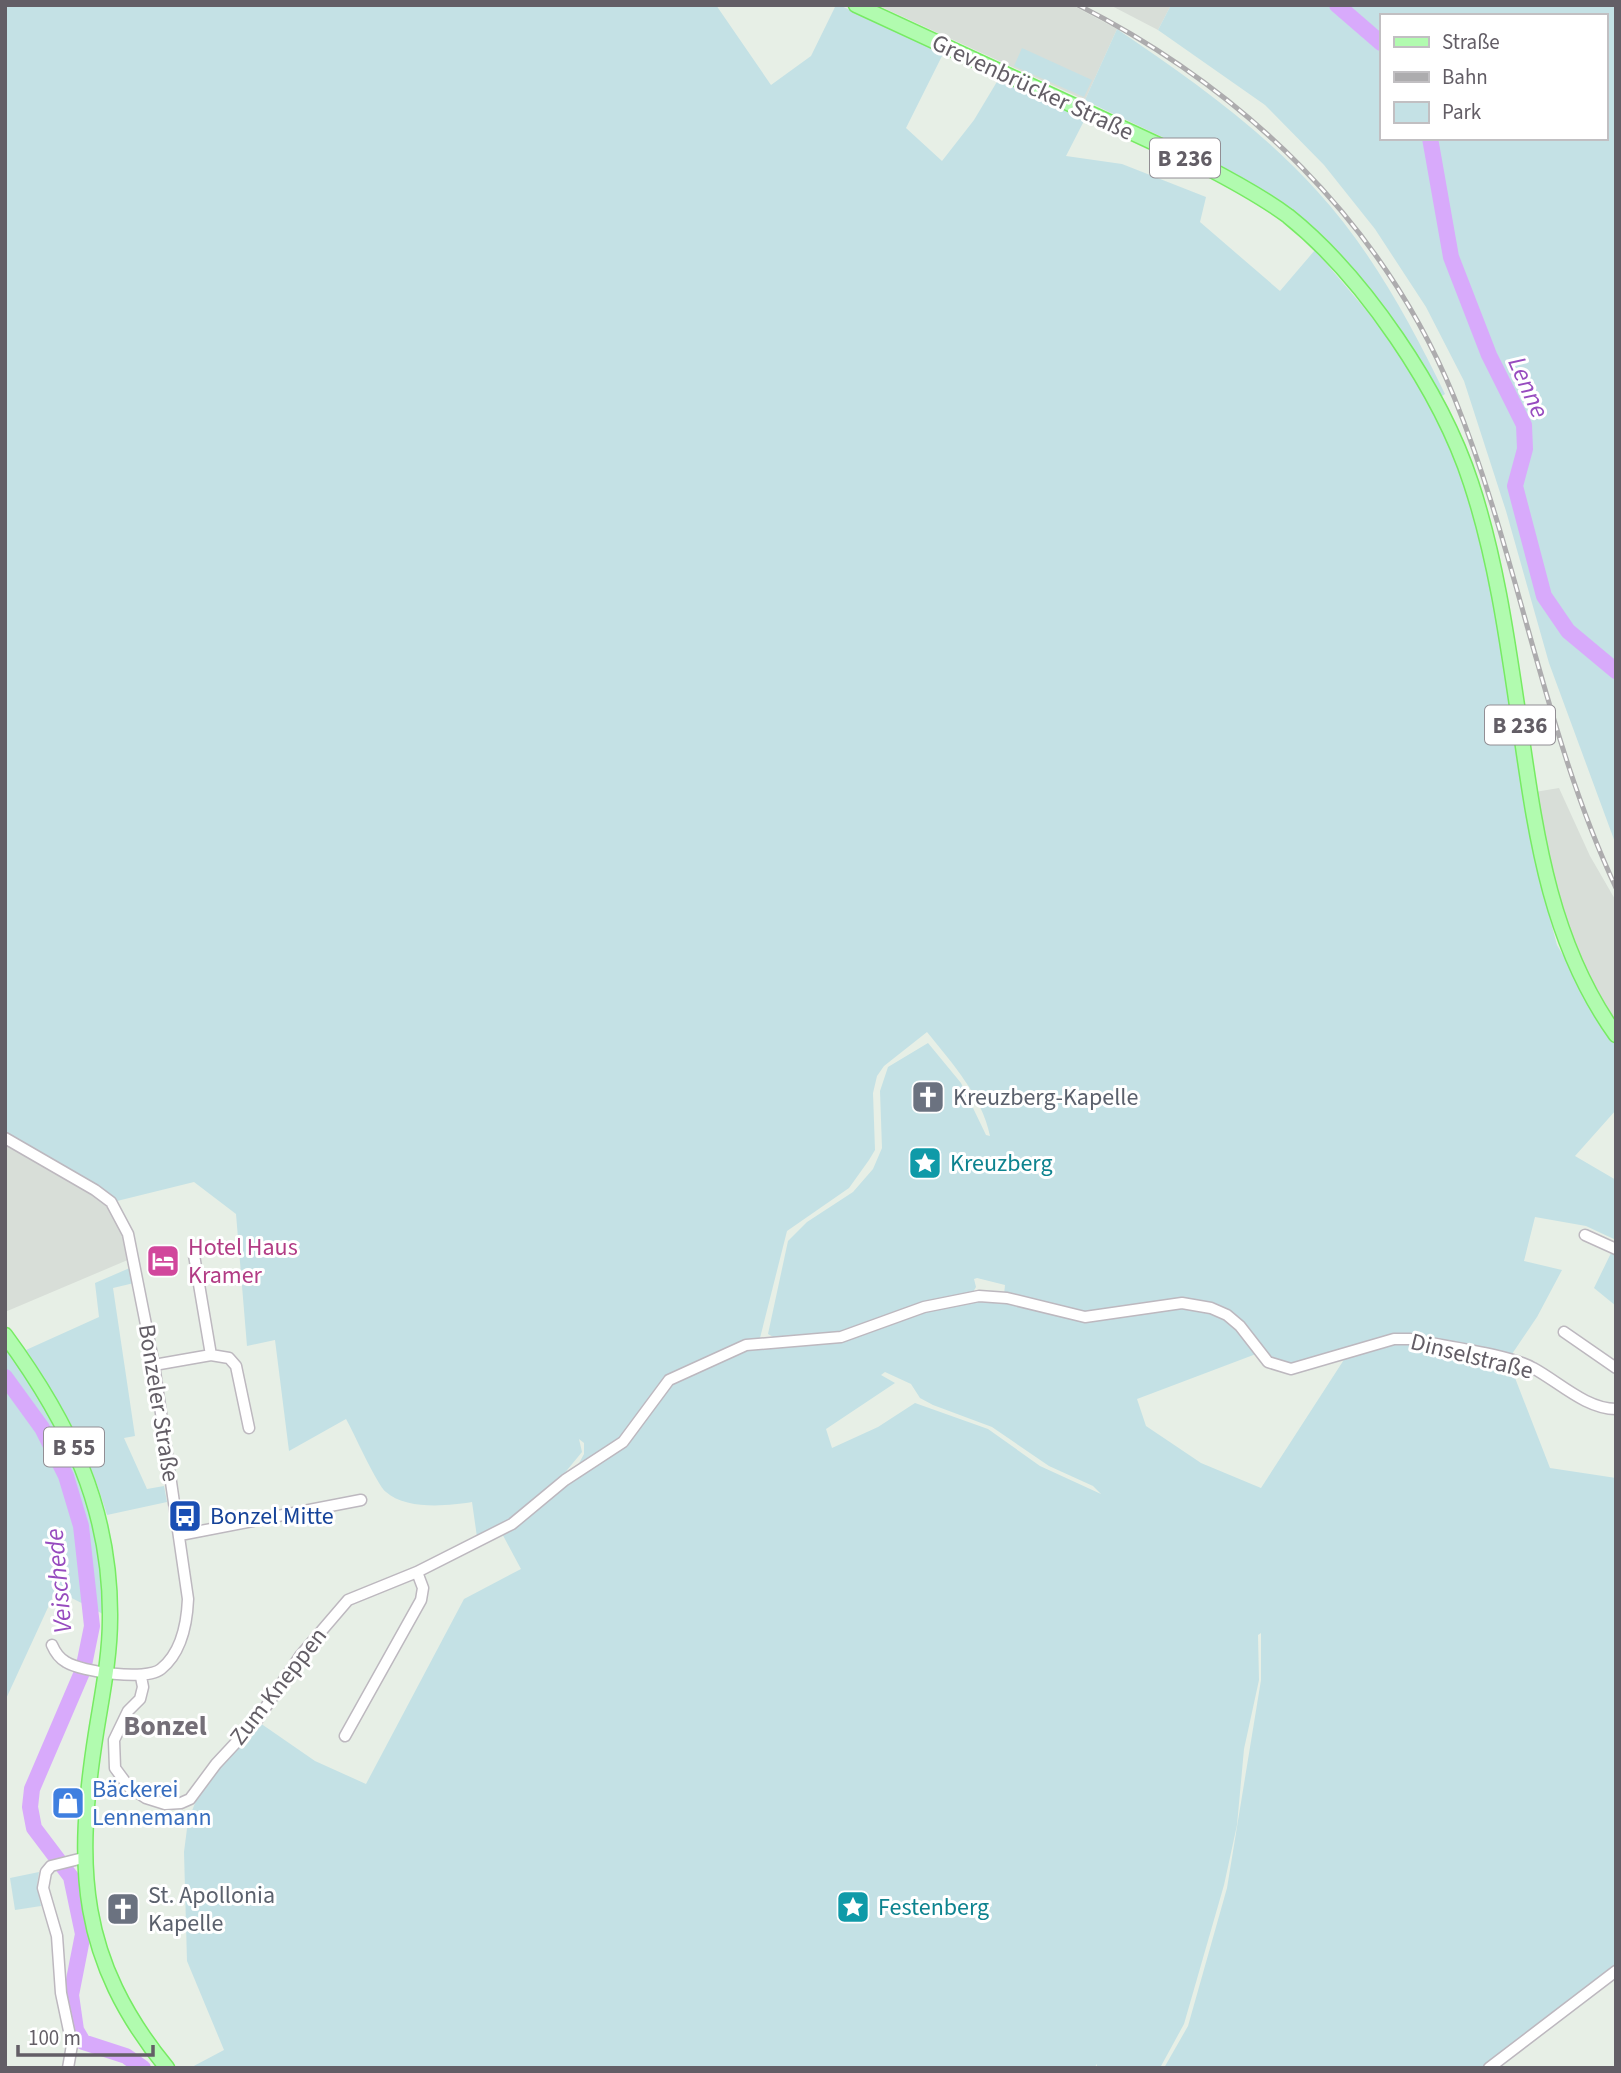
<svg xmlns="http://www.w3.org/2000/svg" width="1621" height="2073" font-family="'Source Sans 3',sans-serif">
  <rect width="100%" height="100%" fill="#e7efe6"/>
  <path fill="#d8ded8" d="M877,5H1072L1117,29L1085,100Z
    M1110,5H1171L1158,30Z
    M1559,788L1590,856L1616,901V1026L1591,991L1552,887L1535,792Z
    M5,1144L90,1190L105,1203L127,1244L130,1259L5,1312Z"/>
  <path fill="#c4e1e5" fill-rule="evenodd" d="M5,5H716L771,85L811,56L836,5H839L944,52L906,128L942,161L974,120L998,80L1085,119L1066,156L1122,164L1206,197L1200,222L1280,291L1315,250L1383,330L1433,409L1468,480L1491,578L1539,878L1557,945L1616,1045V1110L1575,1156L1616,1180V1240L1586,1226L1535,1217L1524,1261L1562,1270L1537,1317L1510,1357L1408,1336L1290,1367L1269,1359L1235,1316L1191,1306L1237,1323L1256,1354L1137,1399L1146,1426L1201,1463L1261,1488L1347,1355L1399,1341L1510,1365L1550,1468L1616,1478V1969L1486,2068H1164L1188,2026L1227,1888L1261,1680V1633L1258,1635L1259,1680L1244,1749L1237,1825L1224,1885L1184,2024L1160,2068H1097V2064L1094,2068H190L224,2050L187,1961L184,1852L188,1821L197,1798L218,1768L260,1723L315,1761L366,1784L464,1599L521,1569L499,1528L477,1537L472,1502C448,1506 406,1510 386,1492C377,1485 354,1433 346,1419L289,1451L275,1340L247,1346L236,1214L194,1182L117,1201L5,1131ZM927,1032C952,1063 982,1096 990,1136L986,1135L961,1083L928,1043L888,1067L880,1091L882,1148L873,1169L853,1192L807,1222L788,1241L768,1334L775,1338L836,1333L973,1292L976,1287L974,1279L977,1278L1005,1285L1004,1295L1084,1316V1321L1007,1302L978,1300L920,1311L834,1341L749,1349L668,1386L612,1454L567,1484L563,1475L582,1452L579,1439L584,1443V1454L577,1467L618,1442L662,1383L760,1338L787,1231L849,1188L869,1160L875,1150L873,1093L877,1076L884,1066ZM885,1372L911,1384L920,1398L933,1405L992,1427L1049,1466L1093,1486L1101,1494L1040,1466L988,1429L915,1403L878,1427L832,1448L826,1429L895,1383L881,1375Z
    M1171,5H1616V845L1549,663L1506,511L1464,381L1426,307L1375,229L1324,165L1265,105L1158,30ZM1381,16H1605V138H1381Z
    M1117,29C1188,77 1259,127 1317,191C1371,250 1410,322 1445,394L1439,398C1395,338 1341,247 1283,204C1229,164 1146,131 1085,100Z
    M1022,48L1092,80L1084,97L1014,66Z
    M1612,1251L1616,1253V1306L1594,1288Z
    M132,1267L134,1283L113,1288L135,1436L124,1438L147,1489L164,1486L167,1502L107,1515C87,1448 64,1408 26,1350L99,1317L95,1283Z
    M5,1349C65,1421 110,1519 103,1614L56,1590L5,1701Z
    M39,1872L37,1885L41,1906L15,1910L10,1878Z"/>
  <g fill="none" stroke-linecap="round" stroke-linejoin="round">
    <path stroke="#d8aafb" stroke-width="16" d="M1337,5L1381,43
      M1430,138L1451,257L1489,355L1524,425L1525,449L1515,486L1544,596L1568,631L1616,671
      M5,1377L42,1428L66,1476L81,1526L92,1626L83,1670L32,1789L30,1807L34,1828L71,1877L83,1934L71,1995L76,2030L83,2042L126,2056L143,2068"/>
    <defs>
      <path id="minor" d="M5,1138L95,1190L111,1202L128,1234L154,1365L188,1599C187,1623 181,1653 161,1669C146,1681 82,1672 66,1662C59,1658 55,1652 52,1645
        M1585,1235L1616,1249
        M194,1255L211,1355
        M1564,1332L1616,1368
        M154,1365L211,1355L229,1358L236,1366L249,1428
        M180,1535L361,1500
        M141,1677L143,1687L140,1699L128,1711L114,1740L115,1768L129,1787L146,1798L165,1804L181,1803L190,1799L216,1764L257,1720L300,1656L348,1600L417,1572L512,1524L565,1480L623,1442L669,1380L746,1345L841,1337L924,1307L979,1296L1007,1298L1085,1317L1182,1303L1211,1308L1227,1315L1240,1326L1268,1362L1291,1369L1394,1339H1410C1441,1346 1509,1354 1533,1368C1559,1382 1586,1409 1616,1409
        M345,1736L421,1600L423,1588L417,1572
        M68,2068L72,2045L61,1993L57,1936L43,1888L46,1872L51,1866L83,1858
        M1489,2068L1616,1971"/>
      <path id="major" d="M856,5L1202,165C1231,180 1261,196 1288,216C1364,277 1441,391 1471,483C1497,562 1508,645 1520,726C1536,836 1550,943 1616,1035
        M5,1335C69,1422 111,1508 110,1618C110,1657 102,1695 96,1733C75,1867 78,1959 167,2068"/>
    </defs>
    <use href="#minor" stroke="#bdb8bf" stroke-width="13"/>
    <use href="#major" stroke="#77eb63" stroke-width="17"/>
    <use href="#minor" stroke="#fff" stroke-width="10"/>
    <use href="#major" stroke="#b1fbaf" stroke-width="14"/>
    <defs>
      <path id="rail" d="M1078,5C1244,89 1383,223 1454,397C1519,557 1543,731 1616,888"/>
    </defs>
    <use href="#rail" stroke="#adacae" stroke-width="5"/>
    <use href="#rail" stroke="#fff" stroke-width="2.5" stroke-dasharray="8" stroke-linecap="butt"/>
  </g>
  <defs>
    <symbol id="church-square" viewBox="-11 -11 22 22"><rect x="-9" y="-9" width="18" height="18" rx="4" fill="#6b7280" stroke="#fff"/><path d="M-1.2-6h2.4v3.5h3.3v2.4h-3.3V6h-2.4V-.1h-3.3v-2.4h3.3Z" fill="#fff"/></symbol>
    <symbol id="sight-square" viewBox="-11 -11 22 22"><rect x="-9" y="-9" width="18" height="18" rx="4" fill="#0f9aa8" stroke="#fff"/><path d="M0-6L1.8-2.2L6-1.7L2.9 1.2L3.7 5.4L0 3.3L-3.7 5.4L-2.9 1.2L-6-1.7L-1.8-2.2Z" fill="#fff"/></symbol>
    <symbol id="hotel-square" viewBox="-11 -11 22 22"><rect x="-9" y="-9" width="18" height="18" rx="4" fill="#d1479c" stroke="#fff"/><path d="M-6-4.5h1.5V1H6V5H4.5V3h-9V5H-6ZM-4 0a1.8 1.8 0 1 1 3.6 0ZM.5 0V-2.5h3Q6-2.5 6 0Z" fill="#fff"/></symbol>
    <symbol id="bus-square" viewBox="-11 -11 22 22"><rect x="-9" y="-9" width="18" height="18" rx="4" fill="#1a4fb4" stroke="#fff"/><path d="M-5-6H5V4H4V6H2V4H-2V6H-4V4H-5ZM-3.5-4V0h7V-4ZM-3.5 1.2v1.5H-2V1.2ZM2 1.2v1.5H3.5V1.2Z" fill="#fff"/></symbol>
    <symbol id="shop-square" viewBox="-11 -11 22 22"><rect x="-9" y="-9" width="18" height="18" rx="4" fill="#3f7fe0" stroke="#fff"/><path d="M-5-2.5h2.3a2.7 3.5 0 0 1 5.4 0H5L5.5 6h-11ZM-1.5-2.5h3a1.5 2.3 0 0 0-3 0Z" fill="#fff"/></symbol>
  </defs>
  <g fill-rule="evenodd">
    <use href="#church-square" x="909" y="1078" width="38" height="38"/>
    <use href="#sight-square" x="906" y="1144" width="38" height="38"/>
    <use href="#hotel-square" x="144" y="1242" width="38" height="38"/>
    <use href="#bus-square" x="166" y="1497" width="38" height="38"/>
    <use href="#shop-square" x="49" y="1784" width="38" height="38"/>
    <use href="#sight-square" x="834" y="1888" width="38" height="38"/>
    <use href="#church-square" x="104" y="1890" width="38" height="38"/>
  </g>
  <g text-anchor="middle" stroke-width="6" stroke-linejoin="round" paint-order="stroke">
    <g fill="#fff" stroke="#928e94" stroke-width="2">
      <rect x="1150" y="138.5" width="70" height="39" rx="5"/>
      <rect x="1485" y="705.5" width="70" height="39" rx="5"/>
      <rect x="44" y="1427.5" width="60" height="39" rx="5"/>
    </g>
    <g font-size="23" font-weight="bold" fill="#635e66">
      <text x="1185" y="166">B 236</text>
      <text x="1520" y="733">B 236</text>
      <text x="74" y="1455">B 55</text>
    </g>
    <g font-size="24" fill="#635e66" stroke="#fff">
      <text transform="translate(1033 87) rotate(25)" y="8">Grevenbrücker Straße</text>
      <text transform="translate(1472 1356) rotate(14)" y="8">Dinselstraße</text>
      <text transform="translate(159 1403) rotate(81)" y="8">Bonzeler Straße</text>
      <text transform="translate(278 1686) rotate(-52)" y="8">Zum Kneppen</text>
    </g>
    <g font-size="24" fill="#5b616d" stroke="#fff" text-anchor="start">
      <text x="953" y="1105">Kreuzberg-Kapelle</text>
      <text x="148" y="1903">St. Apollonia<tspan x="148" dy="28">Kapelle</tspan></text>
    </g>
    <g font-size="24" fill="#0d838f" stroke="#fff" text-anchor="start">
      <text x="950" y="1171">Kreuzberg</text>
      <text x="878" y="1915">Festenberg</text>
    </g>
    <g font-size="24" fill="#b23c85" stroke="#fff" text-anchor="start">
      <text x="188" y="1255">Hotel Haus<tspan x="188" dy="28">Kramer</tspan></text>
    </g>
    <g font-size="24" fill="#164399" stroke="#fff" text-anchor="start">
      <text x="210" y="1524">Bonzel Mitte</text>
    </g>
    <g font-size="24" fill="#366cbe" stroke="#fff" text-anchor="start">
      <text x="92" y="1797">Bäckerei<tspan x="92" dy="28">Lennemann</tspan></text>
    </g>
    <g font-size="26" font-style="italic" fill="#974cbf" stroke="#fff">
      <text transform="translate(1529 387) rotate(66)" y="9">Lenne</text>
      <text transform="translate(58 1581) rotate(-95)" y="9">Veischede</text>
    </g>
    <g font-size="28" font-weight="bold" fill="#746f78" stroke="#fff">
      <text x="165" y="1735">Bonzel</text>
    </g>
  </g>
  <rect width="1621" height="2073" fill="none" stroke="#635e66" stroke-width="14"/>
  <rect x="1380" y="14" width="228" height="126" fill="#ffffff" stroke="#c1bfc2" stroke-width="2"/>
  <rect x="1394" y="37" width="35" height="10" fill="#b1fbaf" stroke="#c1bfc2" stroke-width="2"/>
  <text x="1442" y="49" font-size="21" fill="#635e66">Straße</text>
  <rect x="1394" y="72" width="35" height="10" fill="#adacae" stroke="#c1bfc2" stroke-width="2"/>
  <text x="1442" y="84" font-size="21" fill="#635e66">Bahn</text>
  <rect x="1394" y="102" width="35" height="21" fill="#c4e1e5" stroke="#c1bfc2" stroke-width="2"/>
  <text x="1442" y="119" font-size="21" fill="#635e66">Park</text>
  <path d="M18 2045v10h135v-10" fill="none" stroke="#635e66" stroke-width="3.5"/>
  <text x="28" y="2045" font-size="21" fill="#635e66" stroke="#ffffff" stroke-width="5" paint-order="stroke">100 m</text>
</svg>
